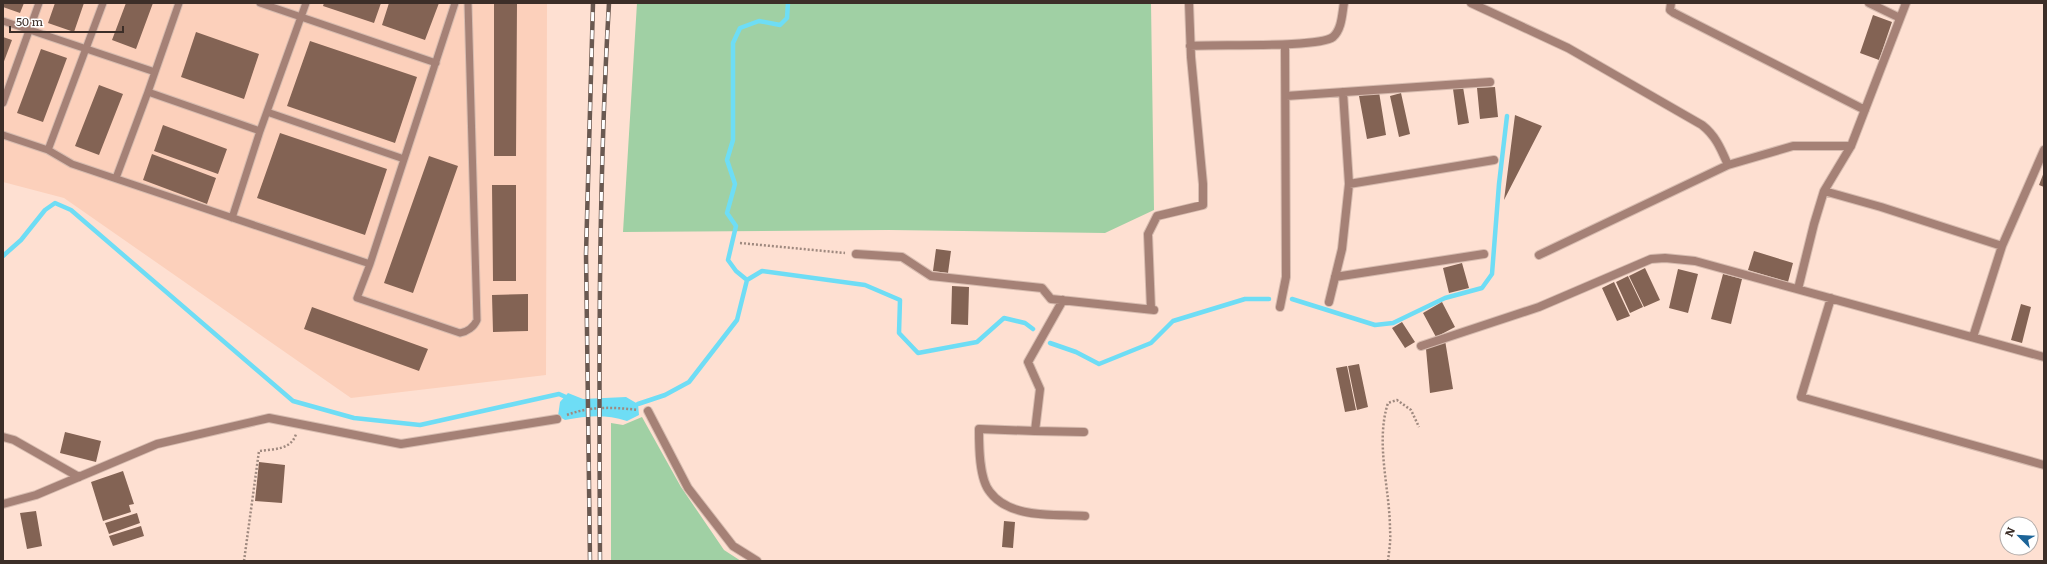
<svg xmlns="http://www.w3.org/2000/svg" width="2047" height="564" font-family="Literata,serif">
  <rect width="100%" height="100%" fill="#fee0d2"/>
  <path fill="#fcd0bb" d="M3,3H547L546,375L351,398L64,198L3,182Z"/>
  <path fill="#a0d0a4" d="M637,3H1151L1154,210L1105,233L889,230L623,232Z
    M642,417L681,487L724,550L741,561H611V423L623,425Z"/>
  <path fill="#6eddf5" d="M568,393L583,399L626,397L638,404L639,415L627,421C604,414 588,416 565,420L558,416L560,402Z"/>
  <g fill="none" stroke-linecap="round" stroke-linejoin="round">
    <path stroke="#6eddf5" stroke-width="4.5" d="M3,256L21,240L45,210L55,203L71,210L293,401L354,418L420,425L559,394L568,398
      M747,280L736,271L728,260L736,226L727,213L735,184L727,160L733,140V43L740,28L759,21L780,25L787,18L788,3
      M1292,299L1375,325L1393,323L1445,298L1482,288L1492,274L1499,184L1507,116
      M1050,343L1076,352L1099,364L1151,343L1173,321L1245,299H1269
      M638,404L665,395L689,382L737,320L747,280L762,271L865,285L900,300L899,333L918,353L977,342L1004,318L1025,323L1033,329"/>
  </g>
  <path fill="#836354" d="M3,3H24L20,13L3,7Z
    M55,3H84L74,32L48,23Z
    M126,3H153L136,49L112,40Z
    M324,3H381L374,23L323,6Z
    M389,3H439L425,40L382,25Z
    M494,3H517L516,156H494Z
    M1873,15L1892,22L1879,60L1860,53Z
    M196,32L259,54L244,99L181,77Z
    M3,37L12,40L3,64Z
    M310,41L417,77L395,143L287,106Z
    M41,49L67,58L43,122L17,113Z
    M99,85L123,94L99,155L75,146Z
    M1463,87L1469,123L1458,125L1453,89Z
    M1495,87L1498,117L1480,119L1477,88Z
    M1379,92L1386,135L1367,139L1359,96Z
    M1401,93L1410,134L1399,137L1390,96Z
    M1515,115L1542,126L1504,200Z
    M163,125L227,149L218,174L154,151Z
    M280,133L387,169L365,235L257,198Z
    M152,154L216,178L207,204L143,180Z
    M429,156L458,166L413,293L384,283Z
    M2044,172V187L2039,185Z
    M492,185H516V281H493Z
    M936,249L951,251L948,273L933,271Z
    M1754,251L1793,263L1788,282L1748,270Z
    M1462,263L1469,288L1449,293L1443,268Z
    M1645,268L1660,300L1644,307L1629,276Z
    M1678,269L1698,274L1688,313L1669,308Z
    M1723,274L1742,279L1731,324L1711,319Z
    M1628,276L1643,307L1630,313L1616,282Z
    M1614,282L1630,316L1617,321L1602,288Z
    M952,286L969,287L968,325L951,324Z
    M528,294V331L493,332L492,295Z
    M1442,302L1455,327L1436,337L1423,313Z
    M2021,304L2031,307L2022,343L2011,340Z
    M312,307L428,349L419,371L304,329Z
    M1402,322L1415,342L1405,348L1392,328Z
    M1445,340L1453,389L1430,393L1426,349Z
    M1359,364L1368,407L1357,410L1348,366Z
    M1347,366L1356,410L1345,412L1336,368Z
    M65,432L101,441L96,462L60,453Z
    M259,462L285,465L282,503L255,501Z
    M123,471L134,504L129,505L131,512L103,521L91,482Z
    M36,511L42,546L27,549L20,513Z
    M137,513L140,523L109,534L105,523Z
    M1004,521L1015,522L1013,548L1002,547Z
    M141,526L144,536L113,546L109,536Z"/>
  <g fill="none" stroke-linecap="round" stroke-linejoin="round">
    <defs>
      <path id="lane" d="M179,3L148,92L260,131L306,3
        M260,3L436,63
        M3,21L155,72
        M3,103L39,3
        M267,112L404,159
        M3,135L48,150L72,164L370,264L455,3
        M48,150L103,3
        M116,178L148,92
        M232,218L260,131
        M370,264L357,298L460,333C467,332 474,327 477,320L468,3"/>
      <path id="street" d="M1471,3L1568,48L1702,125C1716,136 1721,149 1728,165
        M1671,3L1670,10L1674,13L1865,110
        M1869,3L1900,18
        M1190,46C1215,44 1319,48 1333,37C1342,29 1342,14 1344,3
        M1286,96L1490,82
        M1349,184L1494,160
        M1824,191L1851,146L1906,3
        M856,254L902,257L931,276L1042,288L1051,299L1154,310
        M1539,255L1728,165L1793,146H1851
        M1335,277L1484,254
        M1798,289L1814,224L1824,191L1881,207L2002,246
        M1831,298L1801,397L2044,465
        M1063,300L1028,362L1040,389L1035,431L1084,432
        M1329,302L1342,249L1349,184L1343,92
        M1280,307L1286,277L1285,45
        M1151,309L1148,234L1157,216L1203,205V184L1191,57L1189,3
        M1973,337L2002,246L2044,150
        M1421,346L1539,307L1651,259L1665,258L1695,261L2044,357
        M648,411L688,488L733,546L757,561
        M1035,431L979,429C979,446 979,479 990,492C1010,519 1054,514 1085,516
        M3,437L14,440L79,477
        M3,504L36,495L157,444L269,418L401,444L557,419"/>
    </defs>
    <use href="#lane" stroke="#d7bcb0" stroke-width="9"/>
    <use href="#street" stroke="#d7bcb0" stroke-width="10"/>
    <path stroke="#9f897f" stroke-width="2.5" stroke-dasharray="2 2" stroke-linecap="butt" d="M740,243L845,253
      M567,415C590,406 614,407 638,410
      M244,561L259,451C274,449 291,450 296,434
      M1388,561C1389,551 1391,541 1390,530C1390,489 1375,443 1388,403L1397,400L1411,410L1419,427"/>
    <use href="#lane" stroke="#a58176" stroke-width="7"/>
    <use href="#street" stroke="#a58176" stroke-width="8"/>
    <defs>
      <path id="rail" d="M590,561L586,254L593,3
        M600,561C599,375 598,189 609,3"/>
    </defs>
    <use href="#rail" stroke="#6a5951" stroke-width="4.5"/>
    <use href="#rail" stroke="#fff" stroke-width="3" stroke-dasharray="9" stroke-linecap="butt"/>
  </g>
  <rect width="2047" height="564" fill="none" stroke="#3c2e28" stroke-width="8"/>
  <g transform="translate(2019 536) rotate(294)"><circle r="19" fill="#ffffff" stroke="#b1aba9"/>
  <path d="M0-3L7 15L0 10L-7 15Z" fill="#1c6498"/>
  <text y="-6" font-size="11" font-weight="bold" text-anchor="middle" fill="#3c2e28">N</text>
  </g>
  <path d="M10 26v6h113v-6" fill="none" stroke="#3c2e28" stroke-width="2"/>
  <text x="16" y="26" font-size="12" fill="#3c2e28" stroke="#ffffff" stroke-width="3" paint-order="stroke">50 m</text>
</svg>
